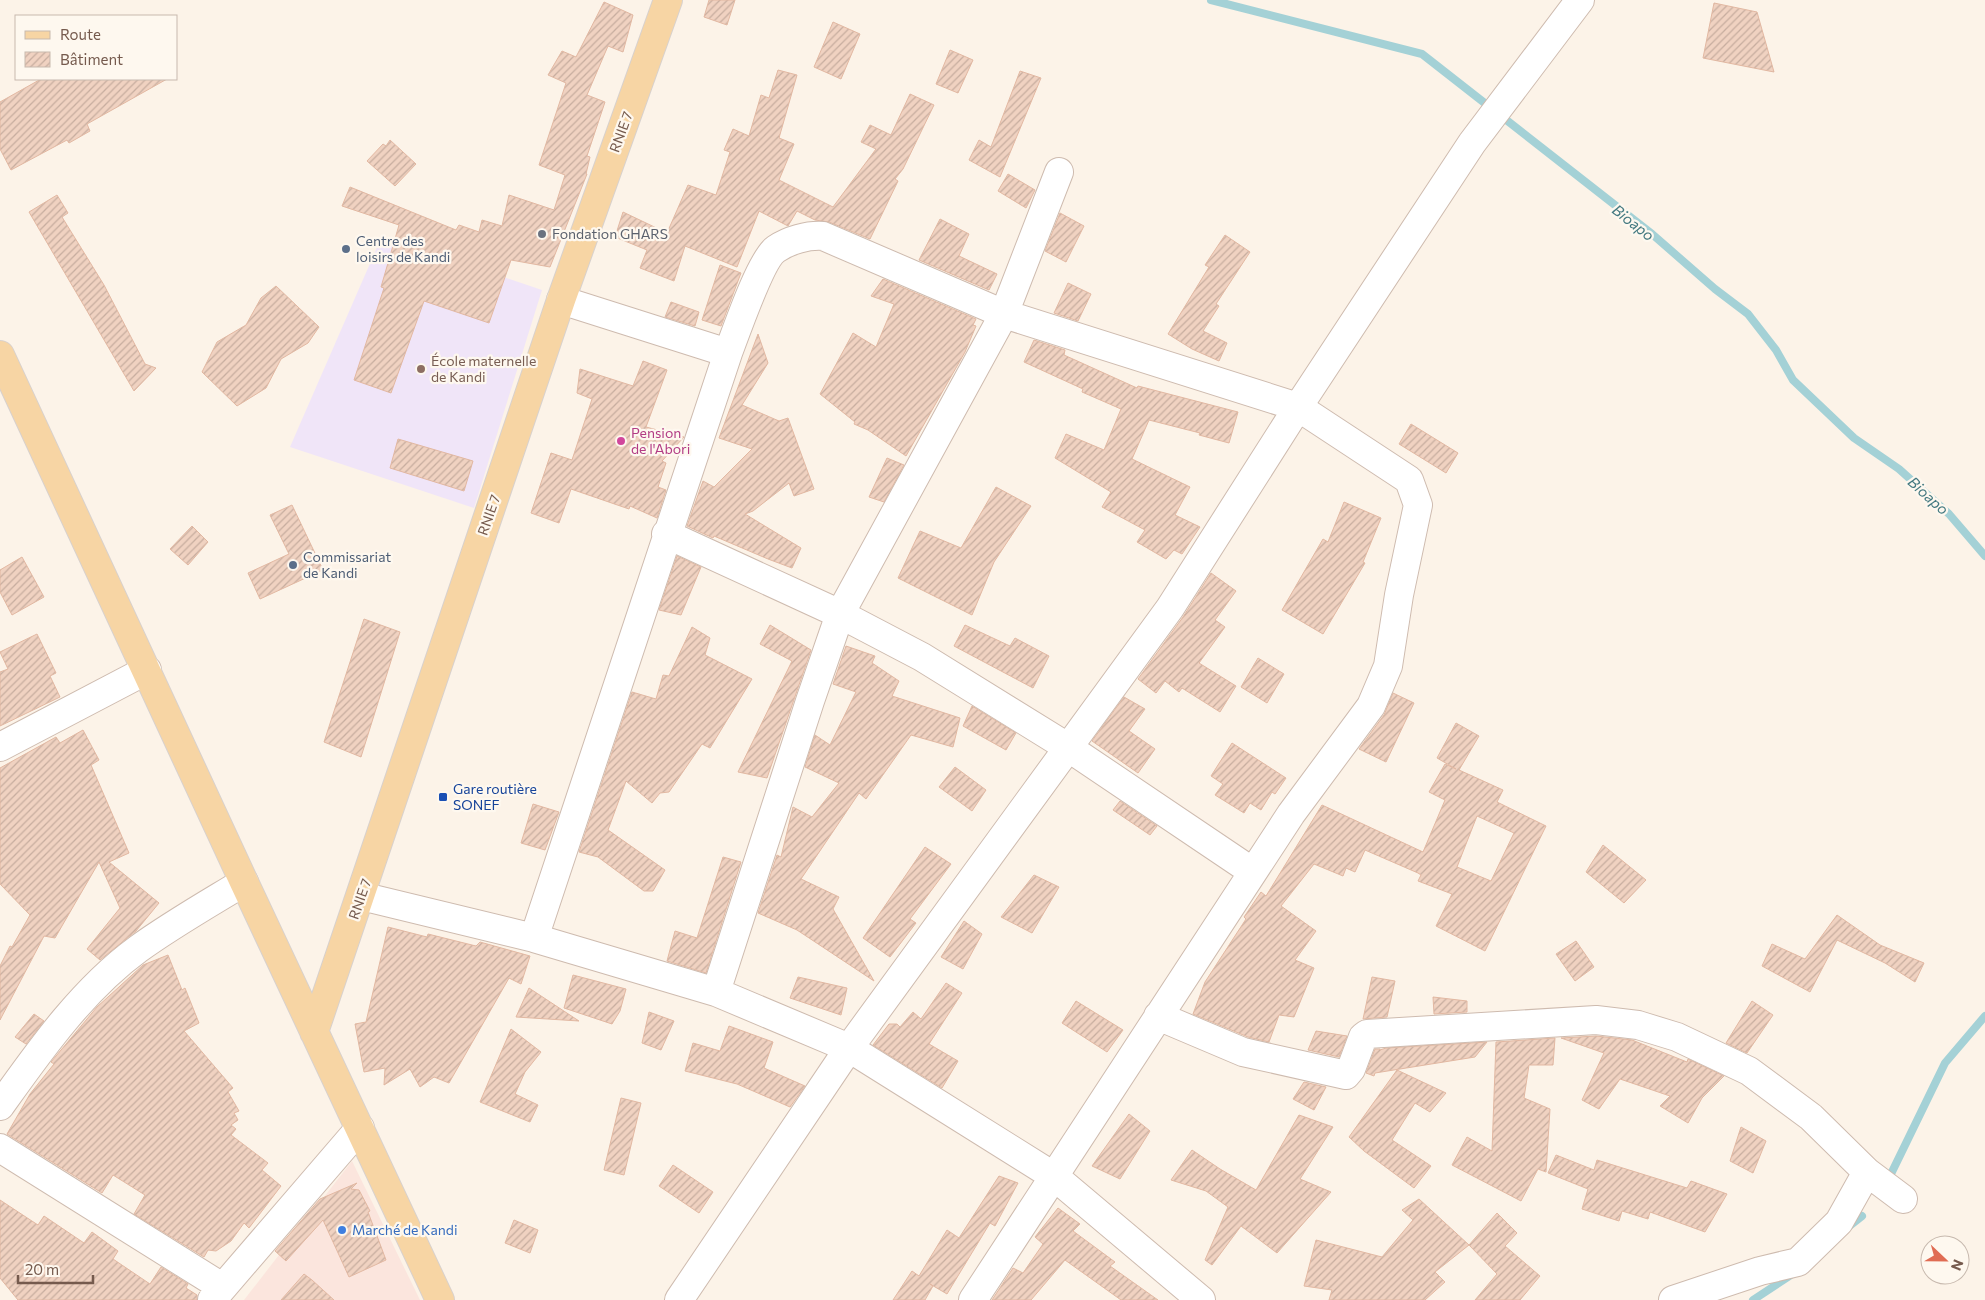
<svg xmlns="http://www.w3.org/2000/svg" width="1985" height="1300" font-family="Commissioner,sans-serif">
  <defs>
    <pattern id="building-hatch" width="6" height="6" patternUnits="userSpaceOnUse" patternTransform="scale(1.25)"><rect width="6" height="6" fill="#f0d2c1"/><path d="M-1 1l2-2M0 6l6-6M5 7l2-2" fill="none" stroke="#c7ad9f"/></pattern>
  </defs>
  <rect width="100%" height="100%" fill="#fcf3e8"/>
  <path fill="#fbe5dd" d="M352,1161L420,1300H244Z"/>
  <path fill="#f0e5f8" d="M382,236L542,290L474,508L290,447Z"/>
  <g fill="none" stroke-linecap="round" stroke-linejoin="round">
    <path stroke="#a4d1d6" stroke-width="8" d="M1211,0L1422,54L1652,234L1715,289L1748,314L1776,350L1793,380L1854,438L1899,469L1949,514L1985,556
      M1890,1176L1945,1063L1985,1016
      M1848,1227L1862,1216
      M1753,1300L1791,1275"/>
  </g>
  <path fill="url(#building-hatch)" stroke="#e2b8a2" fill-rule="evenodd" d="M709,0H735L727,25L704,17Z
    M604,2L633,15L623,52L608,46L587,95L605,102L587,156L590,157L586,174H587L550,267L511,260L489,323L424,301L391,393L354,380L384,288L381,287L399,225L342,206L350,187L456,230L459,225L479,232L482,220L502,226L509,195L554,210L565,175L539,165L566,83L548,75L562,51L576,57Z
    M1714,3L1757,12L1774,72L1703,58Z
    M833,22L860,34L841,79L814,67Z
    M950,50L973,60L958,93L936,84Z
    M778,70L797,75L779,138L794,144L779,180L833,207L876,149L861,142L870,125L891,135L910,94L934,105L903,169L895,179L898,181L870,239L829,222L815,220L797,211L788,226L759,211L737,267L685,246L674,281L640,268L647,250L615,237L623,212L667,233L688,185L716,195L730,152L724,150L733,129L749,136L761,95L769,98Z
    M1020,71L1041,78L1000,177L969,160L979,140L991,147Z
    M41,79H167L87,124L90,131L69,143L67,140L11,170L0,149V102Z
    M390,140L416,164L395,186L367,161L383,144L386,146Z
    M1008,174L1035,190L1026,208L998,191Z
    M57,195L68,213L62,217L104,285L145,364L156,368L134,391L29,212Z
    M1060,213L1084,226L1066,262L1045,251Z
    M940,219L969,234L959,256L997,274L989,290L919,260Z
    M1225,235L1250,252L1216,304L1219,306L1203,331L1227,343L1219,361L1192,349L1168,334L1209,267L1205,265Z
    M720,265L741,273L721,326L702,320Z
    M883,279L976,319L973,325L976,326L965,352L906,456L868,430L854,424L855,422L820,394L853,333L876,347L894,304L871,296Z
    M1068,283L1091,294L1078,321L1054,313Z
    M276,286L319,327L308,343L281,359L266,388L237,406L202,372L217,342L246,325L261,298Z
    M671,302L699,312L695,326L665,317Z
    M758,334L768,363L742,405L779,421L788,418L814,489L794,496L789,483L753,511L745,514L801,548L792,568L768,559L714,536L713,538L687,526L703,481L714,487L752,449L719,438Z
    M1034,340L1065,350L1064,355L1137,388L1138,386L1238,412L1229,443L1199,435L1200,433L1149,420L1132,459L1190,487L1175,515L1200,527L1182,554L1174,550L1166,559L1137,542L1145,530L1102,507L1111,492L1055,458L1066,434L1104,450L1121,409L1082,392L1083,389L1024,362Z
    M643,361L667,370L646,427L684,437L662,461L666,463L658,487L666,490L657,518L630,506L629,509L571,489L559,523L531,513L551,453L572,460L592,399L577,393L580,369L633,386Z
    M1411,424L1458,453L1446,473L1399,444Z
    M398,439L473,461L464,491L390,468Z
    M887,458L904,465L884,502L869,497Z
    M996,487L1031,506L994,562L972,615L898,578L920,531L961,548Z
    M1344,502L1381,518L1363,562L1365,563L1323,634L1282,610L1323,539L1328,542Z
    M292,505L323,570L260,599L248,573L289,554L270,515Z
    M192,526L208,542L188,565L170,549Z
    M677,556L701,567L681,615L659,610Z
    M22,557L44,597L12,615L0,592V570Z
    M1211,573L1236,591L1215,620L1225,627L1199,663L1236,686L1220,712L1182,688L1179,692L1165,681L1156,693L1138,679L1183,617Z
    M364,619L400,632L361,757L324,742Z
    M770,625L811,650L767,778L738,772L792,661L760,644Z
    M965,625L1010,646L1015,638L1049,656L1033,688L954,646Z
    M692,627L710,638L705,655L752,679L710,748L702,744L669,792L660,793L652,803L626,781L608,830L665,870L653,891H644L598,857L579,852L632,692L656,699L663,675L669,676Z
    M37,634L56,673L50,676L60,697L0,726V672L8,669L0,652Z
    M846,646L875,656L872,663L899,681L892,696L960,718L953,747L911,735L866,799L859,793L801,879L839,897L833,909L874,981L797,930L758,913L777,855L781,857L793,807L812,817L839,783L805,767L815,735L830,745L856,692L833,684Z
    M1258,658L1284,674L1267,703L1241,687Z
    M1393,693L1414,703L1386,762L1359,749L1384,715Z
    M1124,697L1145,709L1129,731L1155,749L1138,773L1092,741Z
    M972,706L1016,733L1006,750L963,726Z
    M1456,723L1479,736L1459,770L1503,790L1497,802L1546,826L1485,951L1436,926L1452,894L1418,881L1421,875L1418,873L1365,850L1355,872L1346,868L1343,876L1314,864L1281,906L1316,931L1295,960L1314,968L1294,1017L1279,1015L1269,1042L1248,1037L1193,1014L1205,982L1246,919L1244,917L1261,892L1266,896L1322,805L1423,852L1445,800L1429,792L1445,764L1456,769L1437,758ZM1477,816L1514,833L1491,881L1457,867Z
    M83,730L99,760L91,765L129,853L109,862L159,903L136,931L100,960L87,949L120,908L99,862L55,938L44,936L0,1020V966L10,946L12,947L30,915L0,884V768L56,737L60,743Z
    M1232,743L1286,778L1275,794L1272,792L1261,810L1250,803L1244,813L1215,795L1223,784L1211,776Z
    M955,767L986,790L972,811L939,787Z
    M1120,801L1157,826L1150,835L1113,810Z
    M533,804L559,812L545,850L521,843Z
    M1603,845L1646,880L1624,903L1586,872Z
    M925,847L951,864L910,919L916,923L890,957L863,938Z
    M723,857L741,862L706,973L667,961L675,931L697,938Z
    M1034,875L1059,887L1032,933L1001,917Z
    M1837,915L1880,945L1924,963L1915,982L1885,963L1837,940L1810,992L1762,966L1772,944L1805,959Z
    M964,921L982,934L963,969L941,957Z
    M388,927L427,937L428,934L476,946L480,942L530,956L521,984L509,978L449,1083L434,1077L420,1087L410,1069L384,1085L385,1068L364,1072L355,1024L366,1022Z
    M1576,941L1594,967L1575,981L1556,954Z
    M168,955L182,990L185,988L199,1023L184,1031L233,1088L228,1092L239,1111L234,1113L238,1120L231,1125L236,1129L231,1135L268,1163L262,1170L281,1186L249,1228L244,1223L231,1241L216,1251L208,1250L204,1257L134,1214L145,1195L113,1175L102,1193L7,1134L30,1094L54,1064L51,1062L97,1007L143,965Z
    M573,975L626,989L620,1011L612,1024L564,1008Z
    M798,977L847,988L841,1015L790,998Z
    M1372,977L1395,981L1387,1017L1363,1019Z
    M946,983L962,993L929,1044L958,1061L942,1088L873,1045L889,1024H897L900,1027L913,1012L921,1019Z
    M529,988L579,1021L516,1017Z
    M1433,997L1467,1001V1012L1434,1014Z
    M1076,1001L1123,1030L1107,1052L1062,1023Z
    M1752,1001L1773,1015L1747,1053L1726,1043Z
    M649,1012L674,1021L661,1050L642,1043Z
    M34,1014L44,1021L26,1044L15,1037Z
    M729,1026L773,1042L764,1068L805,1086L790,1107L737,1084L685,1071L693,1043L720,1051Z
    M511,1029L541,1052L525,1072L515,1094L538,1105L530,1122L480,1102Z
    M1316,1031L1347,1036L1339,1057L1308,1050Z
    M1596,1036L1632,1040L1687,1062L1688,1059L1724,1076L1702,1098L1688,1123L1660,1106L1670,1096L1620,1079L1599,1109L1582,1100L1604,1053L1561,1038Z
    M1555,1038L1553,1065H1529L1524,1098L1550,1109L1546,1172L1538,1169L1521,1201L1452,1165L1467,1137L1492,1151L1496,1042Z
    M1487,1042L1475,1057L1375,1073L1374,1076L1366,1073L1375,1049H1380V1050L1386,1048Z
    M1397,1070L1446,1093L1430,1112L1415,1103L1392,1140L1431,1166L1414,1188L1364,1151L1349,1137Z
    M1304,1082L1326,1087L1314,1110L1293,1099Z
    M621,1098L641,1103L624,1175L604,1170Z
    M1129,1114L1150,1131L1120,1179L1092,1166Z
    M1299,1115L1333,1127L1300,1179L1331,1192L1277,1253L1241,1226L1212,1265L1205,1260L1228,1207L1206,1191L1171,1180L1192,1150L1220,1169L1256,1190Z
    M1741,1127L1766,1141L1753,1173L1730,1161Z
    M1556,1155L1594,1170L1597,1160L1687,1188L1691,1181L1727,1194L1705,1232L1650,1212L1648,1219L1622,1211L1619,1221L1582,1209L1588,1189L1548,1173Z
    M673,1165L713,1192L699,1213L659,1186Z
    M999,1176L1018,1183L995,1226L990,1223L947,1294L930,1284L933,1286L925,1300H893L912,1271L919,1276L947,1230L959,1238Z
    M357,1183L351,1189L359,1190L370,1211L368,1212L386,1260L349,1277L323,1220L286,1261L275,1251L320,1199Z
    M1419,1199L1469,1245L1435,1272L1445,1282L1425,1300H1329L1332,1290L1304,1286L1316,1240L1382,1257L1413,1220L1402,1210Z
    M0,1200L38,1225L44,1216L84,1243L92,1232L118,1251L113,1259L150,1284L161,1267L188,1284L186,1288L197,1295V1300H18L0,1278Z
    M1058,1208L1080,1224L1073,1231L1115,1262L1110,1266L1158,1300H1121L1065,1260L1031,1300H992L1013,1268L1023,1273L1043,1244L1035,1237Z
    M1497,1213L1517,1233L1505,1246L1540,1276L1520,1300H1475L1497,1274L1469,1245Z
    M514,1220L538,1230L530,1253L505,1243Z
    M304,1274L312,1280L334,1300H281Z"/>
  <g fill="none" stroke-linecap="round" stroke-linejoin="round">
    <defs>
      <path id="minor" d="M561,300L728,353
        M666,534L840,614L922,657L1069,748L1253,872
        M0,747L147,670
        M361,896L534,938L716,992L849,1048L1055,1177L1201,1300
        M534,938L728,353C736,332 761,259 776,249C789,240 808,235 823,236L1004,314L1298,407L1409,480L1418,505L1399,595L1388,666L1371,706L1291,814L973,1300
        M716,992L810,701L840,614L1004,314L1059,172
        M1158,1016L1243,1052L1346,1075L1351,1069L1363,1037L1367,1034L1596,1020L1638,1025L1677,1037L1749,1071L1811,1117L1867,1172L1903,1199
        M0,1106C40,1050 82,990 138,949C171,925 208,904 244,882
        M0,1148L222,1287
        M212,1300L360,1128
        M679,1300L849,1048L1170,608L1298,407L1472,143L1580,0
        M1673,1300L1760,1271L1798,1262L1839,1222L1867,1172"/>
      <path id="primary" d="M0,355L244,882L440,1300
        M314,1032L561,300L668,0"/>
    </defs>
    <use href="#minor" stroke="#cebbaf" stroke-width="30"/>
    <use href="#primary" stroke="#d8d1cd" stroke-width="30"/>
    <use href="#minor" stroke="#fff" stroke-width="28"/>
    <use href="#primary" stroke="#f7d5a4" stroke-width="28"/>
  </g>
  <circle fill="#6b7280" stroke="#fef8ef" stroke-width="2" cx="542" cy="234" r="5"/>
  <g fill="#5c6f8a" stroke="#fef8ef" stroke-width="2">
    <circle cx="346" cy="249" r="5"/>
    <circle cx="293" cy="565" r="5"/>
  </g>
  <circle fill="#8d6e63" stroke="#fef8ef" stroke-width="2" cx="421" cy="369" r="5"/>
  <circle fill="#d1479c" stroke="#fef8ef" stroke-width="2" cx="621" cy="441" r="5"/>
  <rect fill="#1a4fb4" stroke="#fef8ef" stroke-width="2" x="438" y="792" width="10" height="10" rx="2.5"/>
  <circle fill="#3f7fe0" stroke="#fef8ef" stroke-width="2" cx="342" cy="1230" r="5"/>
  <g text-anchor="middle" stroke-width="4.5" stroke-linejoin="round" paint-order="stroke">
    <g font-size="14" fill="#755a4d" stroke="#fef8ef">
      <text transform="translate(621 132) rotate(-70)" y="5">RNIE 7</text>
      <text transform="translate(489 515) rotate(-71)" y="5">RNIE 7</text>
      <text transform="translate(360 899) rotate(-71)" y="5">RNIE 7</text>
    </g>
    <g font-size="14" fill="#5b616d" stroke="#fef8ef" text-anchor="start">
      <text x="552" y="239">Fondation GHARS</text>
    </g>
    <g font-size="14" fill="#4e5e75" stroke="#fef8ef" text-anchor="start">
      <text x="356" y="246">Centre des<tspan x="356" dy="16">loisirs de Kandi</tspan></text>
      <text x="303" y="562">Commissariat<tspan x="303" dy="16">de Kandi</tspan></text>
    </g>
    <g font-size="14" fill="#785e54" stroke="#fef8ef" text-anchor="start">
      <text x="431" y="366">École maternelle<tspan x="431" dy="16">de Kandi</tspan></text>
    </g>
    <g font-size="14" fill="#b23c85" stroke="#fef8ef" text-anchor="start">
      <text x="631" y="438">Pension<tspan x="631" dy="16">de l'Abori</tspan></text>
    </g>
    <g font-size="14" fill="#164399" stroke="#fef8ef" text-anchor="start">
      <text x="453" y="794">Gare routière<tspan x="453" dy="16">SONEF</tspan></text>
    </g>
    <g font-size="14" fill="#366cbe" stroke="#fef8ef" text-anchor="start">
      <text x="352" y="1235">Marché de Kandi</text>
    </g>
    <g font-size="15" font-style="italic" fill="#447980" stroke="#fef8ef">
      <text transform="translate(1633 223) rotate(38)" y="5">Bioapo</text>
      <text transform="translate(1928 496) rotate(42)" y="5">Bioapo</text>
    </g>
  </g>
  <rect x="15" y="15" width="162" height="65" fill="#fef8ef" stroke="#c7b9ae"/>
  <rect x="25" y="31" width="25" height="8" fill="#f7d5a4" stroke="#c7b9ae"/>
  <text x="60" y="40" font-size="15" fill="#755a4d">Route</text>
  <rect x="25" y="52" width="25" height="15" fill="url(#building-hatch)" stroke="#c7b9ae"/>
  <text x="60" y="65" font-size="15" fill="#755a4d">Bâtiment</text>
  <g transform="translate(1945 1260) rotate(112)"><circle r="24" fill="#fef8ef" stroke="#c7b9ae"/>
  <path d="M0-4L9 19L0 12L-9 19Z" fill="#e06c53"/>
  <text y="-8" font-size="14" font-weight="bold" text-anchor="middle" fill="#755a4d">N</text>
  </g>
  <path d="M18 1275v8h75v-8" fill="none" stroke="#755a4d" stroke-width="2.5"/>
  <text x="25" y="1275" font-size="15" fill="#755a4d" stroke="#fef8ef" stroke-width="4" paint-order="stroke">20 m</text>
</svg>
